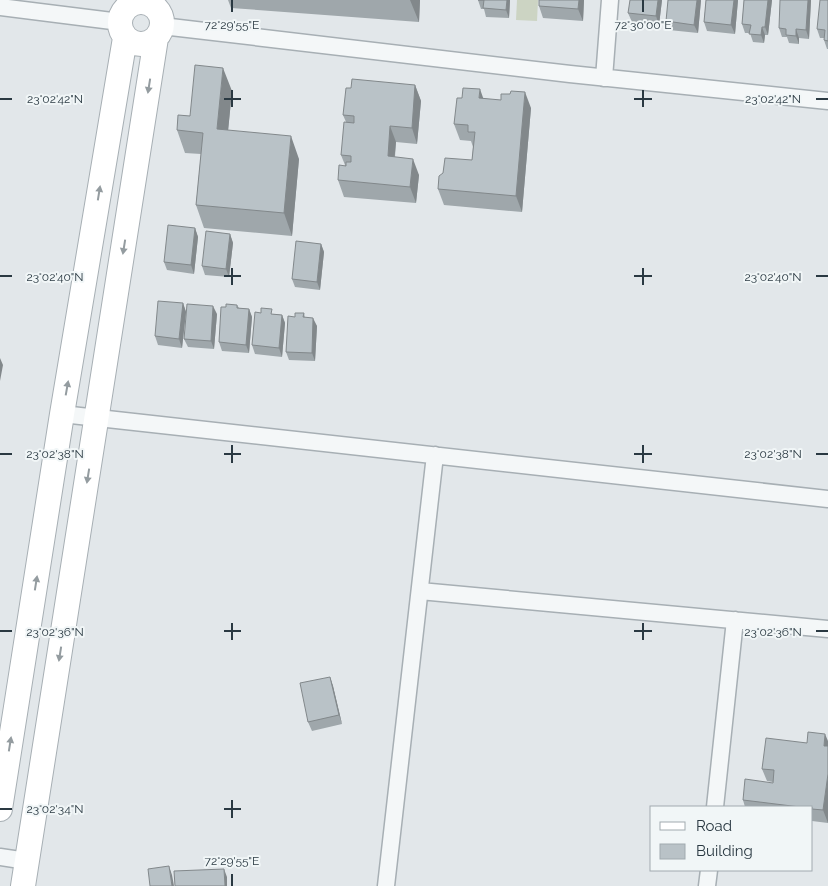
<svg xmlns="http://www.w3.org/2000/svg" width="828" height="886" font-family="Raleway,sans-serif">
  <rect width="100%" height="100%" fill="#e2e7ea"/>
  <path fill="#ccd4c3" d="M517,0H538L537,21L516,20Z"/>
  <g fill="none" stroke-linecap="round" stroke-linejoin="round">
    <defs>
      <path id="street" d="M0,7L120,22
        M162,26L570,74L828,101
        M604,78L610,0
        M62,414L828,499
        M420,591L828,629
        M715,807L735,620
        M0,857L27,861
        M386,886L435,455
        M707,886L709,870"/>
      <path id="secondary" d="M120 23a21 21 0 1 1 42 0a21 21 0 1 1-42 0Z
        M0,809L62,414L125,38
        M23,886L156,38"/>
    </defs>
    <use href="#street" stroke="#a7afb4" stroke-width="19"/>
    <use href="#secondary" stroke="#a7afb4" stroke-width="26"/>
    <use href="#street" stroke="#f4f7f8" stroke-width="16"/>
    <use href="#secondary" stroke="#fff" stroke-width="24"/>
  </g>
  <path fill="#9fa7ab" d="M228,0H420L419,22L231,8Z
    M478,0H510L509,18L486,17L484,9H481Z
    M584,0L583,21L543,18L539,6Z
    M662,0L659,25L632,22L628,13Z
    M701,0L698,33L669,30L666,21Z
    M706,0H738L735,34L707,31L704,22Z
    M744,0H772L768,35H765L764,43L753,42L750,33H745L742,24Z
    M811,0L809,39L799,38V44L789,43L787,37H782L779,28Z
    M828,0V49H827L824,40V38H820L817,29Z
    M415,85L421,101L417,144L396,142L395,157L419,175L416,203L344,197L338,180L345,165L341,155L346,122L343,115L351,88Z
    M232,91L228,130L299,159L292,236L204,228L196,205L201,154L185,153L177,130L190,116Z
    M462,98H483L531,108L522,212L444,205L438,189L472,160L473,147L471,141L460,140L454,124Z
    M195,228L198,237L194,274L167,270L164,262Z
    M230,234L233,243L229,277L205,275L202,266Z
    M321,244L324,252L320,290L295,287L292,279Z
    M183,303L186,312L182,348L158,345L155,336Z
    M237,305L239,308L249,309L252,317L249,353L222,351L219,342L226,307Z
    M304,313L305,318L317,326L315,361L289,360L286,352L295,317Z
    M217,314L214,349L188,347L184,339Z
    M273,314L282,315L285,323L282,357L255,354L252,345Z
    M330,677L333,686L342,724L312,731L308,722Z
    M828,741V823L812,821V807H745L743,800L773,783V782L767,781L762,769L807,743Z"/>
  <path fill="#82888b" d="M410,0H420L419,22Z
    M507,0H510L509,18L506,10Z
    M579,0H584L583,21L578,9Z
    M658,0H662L659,25L656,16Z
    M697,0H701L698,33L694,25Z
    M734,0H738L735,34L731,25Z
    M768,0H772L768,35L765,27Z
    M808,0H811L809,39L806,30Z
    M762,27L765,35L764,43L761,35Z
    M796,29L799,38V44L796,36Z
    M223,68L232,91L226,152L217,129Z
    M415,85L421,101L417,144L412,128Z
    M480,89L486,106L479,98Z
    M525,92L531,108L522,212L516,196Z
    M390,126L396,142L393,173L388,156Z
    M291,136L299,159L292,236L284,213Z
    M413,159L419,175L416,203L410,187Z
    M195,228L198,237L194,274L191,265Z
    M230,234L233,243L229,277L226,269Z
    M321,244L324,252L320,290L317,282Z
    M183,303L186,312L182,348L179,339Z
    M213,306L217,314L214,349L211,341Z
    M249,309L252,317L249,353L246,345Z
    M282,315L285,323L282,357L279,348Z
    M313,318L317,326L315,361L312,353Z
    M0,358L3,365L0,381Z
    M330,677L333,686L342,724L339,715Z
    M825,734L828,741V757L824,746Z
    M828,774V823L823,810Z
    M169,866L172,875L174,886H172Z
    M224,869L227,877V886H225Z"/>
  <path fill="#b9c2c7" stroke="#82888b" d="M478,0H507L506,10L483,8L484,0Z
    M539,0H579L578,9L539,6Z
    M630,0H658L656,16L628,13Z
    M668,0H697L694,25L666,21Z
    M706,0H734L731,25L704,22Z
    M744,0H768L765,27H762L761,35L749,34L751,25L742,24Z
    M780,0H808L806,30L796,29V36L786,35V29L779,28Z
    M820,0H828V41L824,40L825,30L817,29Z
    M195,65L223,68L217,129L291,136L284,213L196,205L203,133L177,130L178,115L190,116Z
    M352,79L415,85L412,128L390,126L388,156L413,159L410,187L338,180L339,165L346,166V162H351V156L341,155L344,122L354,123V116L343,115L346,88H351Z
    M463,88L480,89L479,98L501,100V94H510L511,91L525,92L516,196L438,189L439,176L443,173L445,158L472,160L475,132H468V125L454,124L457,98H462Z
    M168,225L195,228L191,265L164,262Z
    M206,231L230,234L226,269L202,266Z
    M296,241L321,244L317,282L292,279Z
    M158,301L183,303L179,339L155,336Z
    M187,304L213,306L211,341L184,339Z
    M226,304L237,305V308L249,309L246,345L219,342L221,307H226Z
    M261,308L272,309L271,314L282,315L279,348L252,345L255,312L261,313Z
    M295,313H304L303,317L313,318L312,353L286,352L288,316L295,317Z
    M330,677L339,715L308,722L300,683Z
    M808,732L825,734L824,746H828V774L823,810L812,809V807H800L743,800L745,779L773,783L774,770L762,769L766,738L807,743Z
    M169,866L172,886H150L148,869Z
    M224,869L225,886H175L174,871Z"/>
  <defs><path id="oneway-solid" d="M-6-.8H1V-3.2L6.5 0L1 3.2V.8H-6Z" transform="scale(1.25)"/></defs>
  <g fill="#949ca0">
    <use href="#oneway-solid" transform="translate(149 86) rotate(99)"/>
    <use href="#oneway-solid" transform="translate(99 193) rotate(-81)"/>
    <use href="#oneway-solid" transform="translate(124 247) rotate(99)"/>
    <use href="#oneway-solid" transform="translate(67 388) rotate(-80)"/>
    <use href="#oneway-solid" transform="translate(88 476) rotate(99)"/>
    <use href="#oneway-solid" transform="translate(36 583) rotate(-81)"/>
    <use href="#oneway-solid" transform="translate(60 654) rotate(99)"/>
    <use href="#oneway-solid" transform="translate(10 744) rotate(-81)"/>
  </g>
  <path fill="none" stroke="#2a3942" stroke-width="2" d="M232,0V12M643,0V12M232,90V107M643,90V107M0,99H12M224,99H241M634,99H652M816,99H828M232,268V285M643,268V285M0,276H12M224,276H241M634,276H652M816,276H828M232,445V463M643,445V463M0,454H12M224,454H241M634,454H652M816,454H828M232,623V640M643,623V640M0,631H12M224,631H241M634,631H652M816,631H828M232,800V818M0,809H12M224,809H241M232,874V886"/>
  <g font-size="12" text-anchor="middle" fill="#2a3942" stroke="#f1f6f7" stroke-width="4" stroke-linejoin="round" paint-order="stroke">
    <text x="232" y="29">72°29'55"E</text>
    <text x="643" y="29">72°30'00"E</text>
    <text x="55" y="103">23°02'42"N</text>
    <text x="773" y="103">23°02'42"N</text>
    <text x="55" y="281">23°02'40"N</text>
    <text x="773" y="281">23°02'40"N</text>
    <text x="55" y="458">23°02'38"N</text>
    <text x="773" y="458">23°02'38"N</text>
    <text x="55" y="636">23°02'36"N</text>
    <text x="773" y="636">23°02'36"N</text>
    <text x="55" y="813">23°02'34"N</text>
    <text x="232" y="865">72°29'55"E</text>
  </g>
  <rect x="650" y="806" width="162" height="65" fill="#f1f6f7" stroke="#a1aaaf"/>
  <rect x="660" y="822" width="25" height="8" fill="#ffffff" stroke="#a1aaaf"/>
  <text x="696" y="831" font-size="15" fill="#2a3942">Road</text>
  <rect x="660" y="844" width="25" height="15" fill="#b9c2c7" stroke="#a1aaaf"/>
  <text x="696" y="856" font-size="15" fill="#2a3942">Building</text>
</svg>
